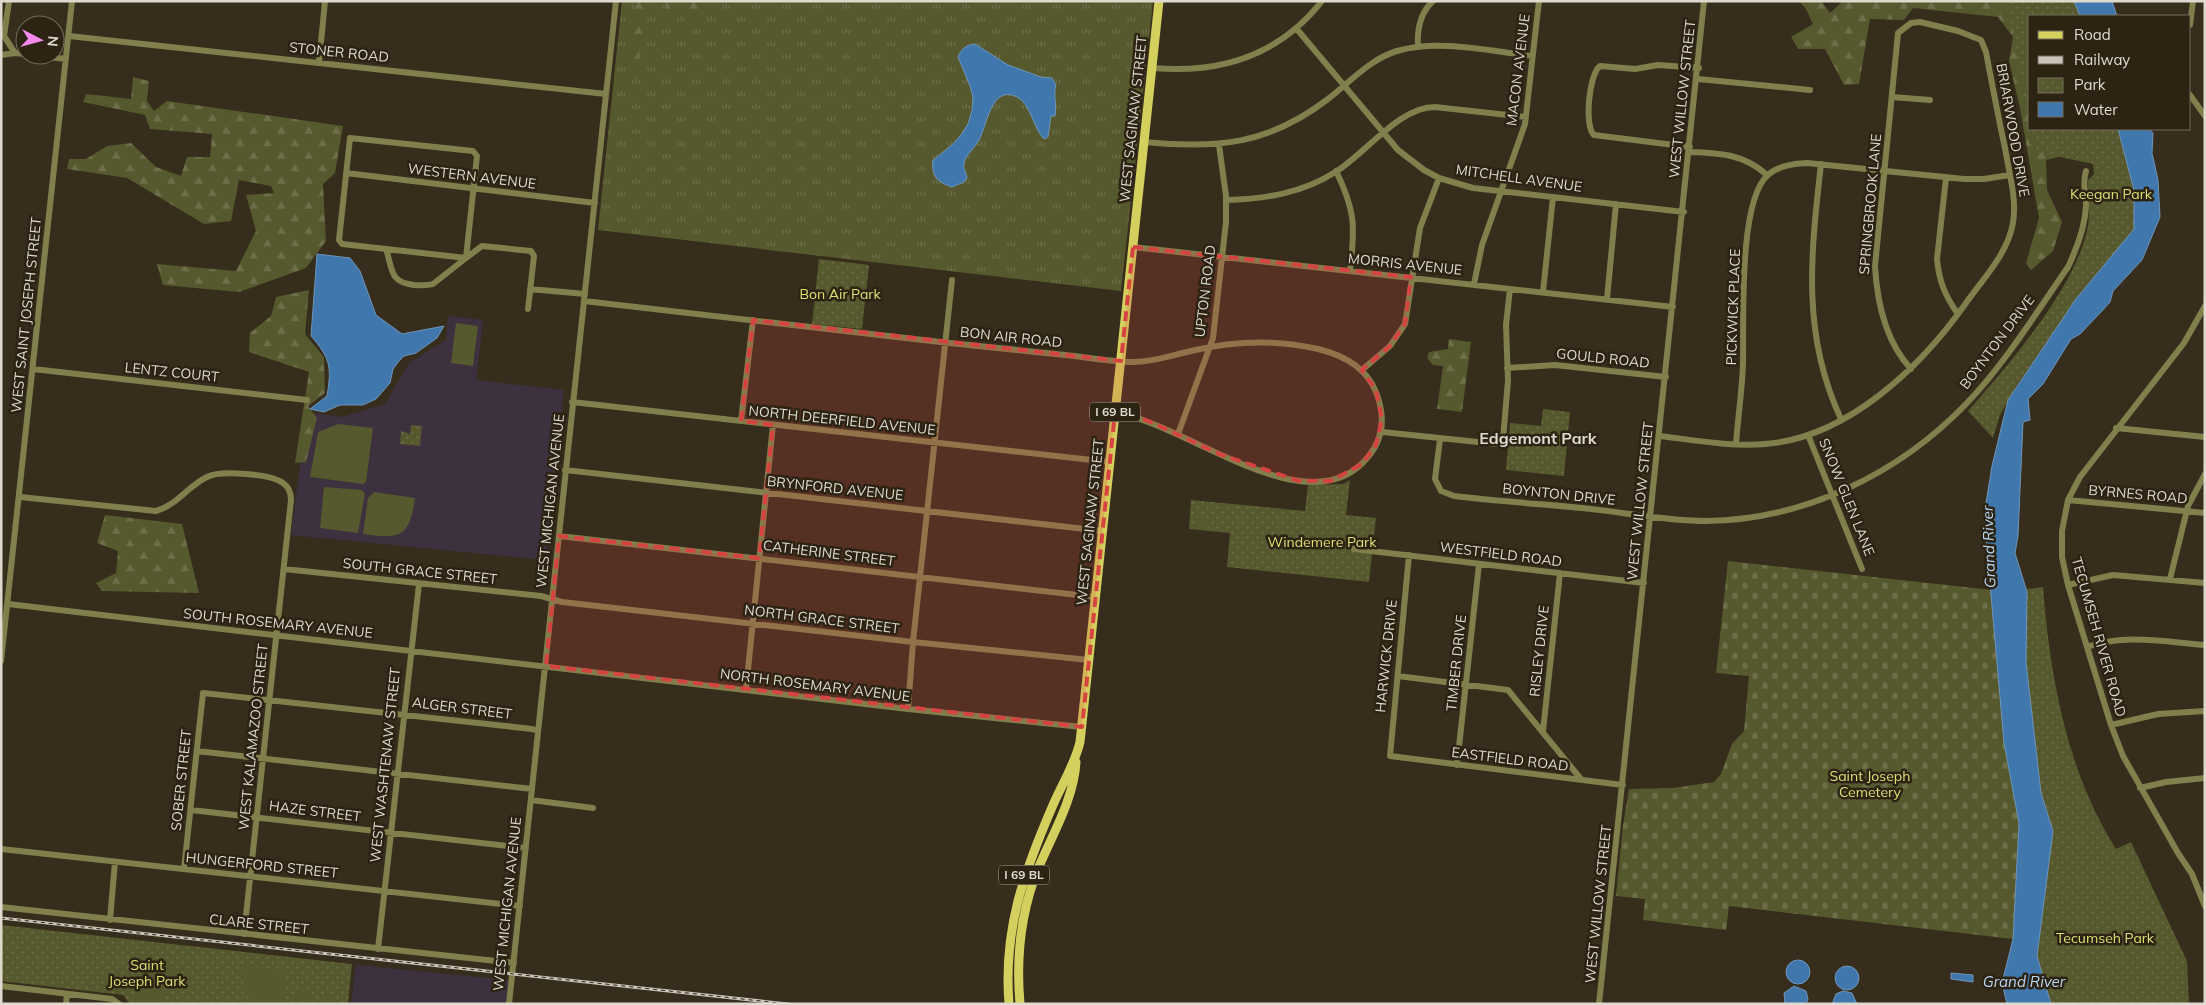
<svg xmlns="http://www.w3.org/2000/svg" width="2206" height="1005" font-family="Mulish,sans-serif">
  <defs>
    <pattern id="grass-tufts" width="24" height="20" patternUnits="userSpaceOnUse" patternTransform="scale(1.25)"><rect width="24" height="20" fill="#56582d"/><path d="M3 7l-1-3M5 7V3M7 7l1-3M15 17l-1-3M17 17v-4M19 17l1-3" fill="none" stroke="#6e6f4a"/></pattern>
    <pattern id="forest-firs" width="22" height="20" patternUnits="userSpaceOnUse" patternTransform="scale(1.25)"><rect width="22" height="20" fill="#56582d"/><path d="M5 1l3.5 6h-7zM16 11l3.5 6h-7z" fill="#6e6f4a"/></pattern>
    <pattern id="cemetery-stones" width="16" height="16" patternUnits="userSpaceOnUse" patternTransform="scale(1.25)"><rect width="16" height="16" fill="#56582d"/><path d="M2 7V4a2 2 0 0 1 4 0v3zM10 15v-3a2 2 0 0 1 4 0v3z" fill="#6e6f4a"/></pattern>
    <pattern id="park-dots" width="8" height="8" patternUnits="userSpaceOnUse" patternTransform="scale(1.25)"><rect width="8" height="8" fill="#56582d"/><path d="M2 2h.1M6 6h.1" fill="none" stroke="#6e6f4a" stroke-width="1.8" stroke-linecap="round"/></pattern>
  </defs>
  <rect width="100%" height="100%" fill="#362d1c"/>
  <path fill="#3e313f" d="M448,316L483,320L476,380L564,390L546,560L291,535L307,412L342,417L385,404L409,363L446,340Z
    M356,965L509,980L506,1004H351Z"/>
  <path fill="url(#grass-tufts)" d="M622,1H1153L1121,291L598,230Z"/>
  <path fill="url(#forest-firs)" d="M635,1H645L643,45L634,68L627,60Z
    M667,1H707L702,14L692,27L680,13L663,16Z
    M1799,1H1821L1830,13L1843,1H2074L2080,16H2030V129H2118L2099,179L2094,161L2066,155L2046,160L2047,190L2062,222L2053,251L2031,270L2026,263L2039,218L2020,108L2009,61L2013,37L1998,17L1913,8L1904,20L1870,19L1859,84L1844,85L1825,49H1798L1791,37L1813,24L1806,9Z
    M133,77L149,81L147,101L154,111L167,101L343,126L335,173L323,184L326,241L306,268L239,292L163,285L157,264L236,271L256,231L246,195L274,193L271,186L239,180L231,221L204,224L127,178L67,169L69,159H86L107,146L131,143L156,167L181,176L187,157H210L212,134L150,129L145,115L83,102L86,94L131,99Z
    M309,290L305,334L324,357L325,393L308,406L317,418L306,462L295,463L309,372L249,352L250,333L271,316L276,297Z
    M1449,339L1471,342L1462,412L1437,409L1443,366L1433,365L1427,358L1429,352L1448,349Z
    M105,515L182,524L199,593L102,591L96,583L116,573L118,551L97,543Z"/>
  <path fill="url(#cemetery-stones)" d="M1728,561L1992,590L2004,743L2019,823L2013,939L1729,906L1726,930L1643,920L1645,899L1616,896L1623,826L1629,789L1673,788L1714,782L1721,774L1732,744L1744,731L1749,676L1716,673Z"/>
  <path fill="url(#park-dots)" d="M2007,1H2074L2080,16H2030V116Z
    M2032,129H2118L2134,190V229L2076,299L2016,387L2000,415L1993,438L1968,411C2008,366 2077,286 2088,226C2090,211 2088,194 2088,180L2094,174L2093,164L2037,152Z
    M819,259L869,265L862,329L812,324Z
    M1543,409L1570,412L1564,476L1506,470L1510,423L1541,426Z
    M411,425L422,426L420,446L400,444L401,431L410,434Z
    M1350,480L1346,515L1376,518L1369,582L1227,567L1230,533L1189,529L1191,500L1305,511L1308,485L1343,484Z
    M2043,587C2050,677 2067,772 2116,849L2131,842L2187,961L2189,1004H2051L2037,956L2053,831L2041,793L2026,662L2027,589Z
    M1,925L352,964L348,1004H130L123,995L1,981Z"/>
  <path fill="#56582d" d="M456,323L478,326L473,366L451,363Z
    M338,424L373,428L366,482L363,484L310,477L318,432Z
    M324,487L362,490L365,494L358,533L320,528Z
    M374,492L415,498C410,538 399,539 363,534L368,498Z
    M1196,517L1208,519L1207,530L1195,529Z
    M140,962L179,968C172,996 162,1004 134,1004L137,965Z
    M242,966L283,969L286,974L282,1004C275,1004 265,1005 258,1004C243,1000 242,978 242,966Z
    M296,991L312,993L311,1001L295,999Z
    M321,995L337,996L336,1004L320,1002Z"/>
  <path fill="#4078ad" stroke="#7095b8" d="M2074,1H2112L2117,16H2080Z
    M975,44L1008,65L1041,77L1052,78L1056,85C1053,95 1057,105 1055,116H1051L1048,137L1044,139C1033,128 1031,104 1017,97C991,84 987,126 979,140C975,148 966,154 964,163C963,169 966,172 967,178L964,182L952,187C937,182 931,176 933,160L952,145L961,135L968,124L972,111L973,97L970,86L958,57C961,49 966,45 975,44Z
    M2118,129H2148L2153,133L2152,153L2158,180L2160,217L2142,260L2113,291L2110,302L2101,312L2080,334L2071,339L2043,384L2028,399L2030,420L2023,422L2018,536L2015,553L2027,592L2026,662L2041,793L2053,831L2037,956L2051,1004H2007L2002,983L2013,939L2019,823L2004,743L1984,515L1992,466L2008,400L2076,299L2134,229V190Z
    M317,254L350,258L360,271L376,315L402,334L444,326L437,338L416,353L404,356L399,361L393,369L390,383L376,399L363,405H340L324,412L310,409L327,396C332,366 330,358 311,336Z
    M1786 972a12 12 0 1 1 24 0a12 12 0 1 1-24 0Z
    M1835 978a12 12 0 1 1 24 0a12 12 0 1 1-24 0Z
    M1951,973L1973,975V982L1951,979Z
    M1794,986L1806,991L1808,999L1806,1004H1785L1784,993Z
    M1843,991L1852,993L1857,1004H1832L1836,994Z"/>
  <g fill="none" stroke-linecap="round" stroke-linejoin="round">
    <path stroke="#817f4b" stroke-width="6" d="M9,1L4,36L15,53
      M2190,25L2193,1
      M1296,28L1398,150L1424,170L1439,178L1473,188L1684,212
      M69,36L606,94
      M1418,46C1417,30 1420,13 1433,1
      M1,55L15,53L25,54
      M32,55L66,59
      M319,63L325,1
      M1152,68C1219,74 1279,56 1322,1
      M1698,79L1810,90
      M2190,95L2205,116
      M1892,97L1930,100
      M1144,142C1217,149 1268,145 1328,99C1349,83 1370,59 1397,51C1440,39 1488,51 1533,56
      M1690,147L1594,135C1584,126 1589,74 1600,66L1635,69L1658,65L1699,68
      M1690,152C1720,153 1744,154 1767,175
      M1821,164C1811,253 1801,334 1841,419
      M1336,171C1356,212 1355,228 1350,271
      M346,173L595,203
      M1946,178L1937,259C1939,281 1945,296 1958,314
      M1226,200C1266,199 1303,193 1337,171C1367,152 1399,107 1435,107L1526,117
      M1133,247L1673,307
      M386,249C393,270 389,282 414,285C421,285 427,286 433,284L466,258L477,156L473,151L350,138L339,240L342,244L466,258L482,246L531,251L534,256L528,309
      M1474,284L1482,245L1525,124L1539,1
      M530,289L585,294
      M1543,292L1553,197
      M1607,299L1616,204
      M584,301C706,315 827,329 949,343C987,347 1026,351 1065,355C1087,357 1111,362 1134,362C1153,362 1173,355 1191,351C1234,341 1275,339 1318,349C1343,355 1366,367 1376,392C1385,415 1384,438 1368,457C1309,530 1184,421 1115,413
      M2205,306L2184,343L2080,477L2068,500L2062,531V557L2068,585L2111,725L2123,756L2178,853L2192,874L2205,906
      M1507,368L1555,365L1666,377
      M33,369L307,400
      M1362,370L1390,346L1405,324L1420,228L1439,178
      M572,402L1110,462
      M741,421L753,320
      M2116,428L2205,437
      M1382,432L1497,444L1503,439L1508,381L1506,325L1510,289
      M1178,434L1213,338L1226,222V196L1219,145
      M1808,435L1862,569
      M1660,436C1694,440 1730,447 1765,444C1847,438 1921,367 1966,303C1983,279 2008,253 2013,223C2017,198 2009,173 2005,148C1998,116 1992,84 1986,52L1981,40L1958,31L1920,22L1911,23L1898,33L1875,266C1877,302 1886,342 1911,369
      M1440,439L1435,479L1441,491L1454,496C1496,501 1539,504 1582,508C1623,512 1664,521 1706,521C1804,520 1899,474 1967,403C2006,362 2036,313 2068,267C2077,248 2085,228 2086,206C2086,194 2082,183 2086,171
      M1736,444C1738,417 1742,391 1743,364C1744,325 1738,200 1768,175C1778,166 1795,163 1807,163L1964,179H1984L2010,175
      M565,470L1103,531
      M20,497L156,511C177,505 188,486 207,477C221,470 271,474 283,483C289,487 291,493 291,500L244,934
      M2068,500L2205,513
      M559,536L1095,597
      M1354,549L1644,583
      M1409,555L1390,756L1623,785
      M284,569L541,596L562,602L913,642L1089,660
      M2170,579L2188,506L2205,474
      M2068,585L2113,575L2205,583
      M8,604L908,709L1082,727
      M2087,647C2125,633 2166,642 2205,645
      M1,661L72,1
      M1398,676L1508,690L1581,779
      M746,689L773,425
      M908,709L913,642L952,280
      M2111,725L2158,714L2205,711
      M1543,731L1560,573
      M197,751L532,789
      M1457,765L1479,564
      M2140,788L2166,782L2205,778
      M531,800L593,808
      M191,810L526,848
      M1,849L520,906
      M184,869L203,693L532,729L538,731
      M1,907L514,963
      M110,920L115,862
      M378,949L419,584
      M1,986L112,999L119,1004
      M66,1004L67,994
      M509,1004L616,1
      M1599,1004L1704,1"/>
    <path stroke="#d4d05d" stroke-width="9" d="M1009,1004C1003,929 1024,872 1053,805C1062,784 1075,764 1080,742L1159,1
      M1020,1004C1016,958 1021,911 1038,869C1052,835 1074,799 1076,762"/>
    <defs>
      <path id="rail" d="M1,918L788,1004"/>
    </defs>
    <use href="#rail" stroke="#cac5ba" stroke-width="3"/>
    <use href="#rail" stroke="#2c2313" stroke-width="1" stroke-dasharray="4" stroke-linecap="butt"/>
  </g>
  <path fill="#d74341" fill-opacity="0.2" stroke="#d74341" stroke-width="4" stroke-dasharray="10 6" stroke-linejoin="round" d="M1133,247L1411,277L1405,324L1390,346L1362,370L1376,390L1382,419L1376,445L1362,464L1331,481H1299L1219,454L1146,420L1115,413L1082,727L546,666L559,536L759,558L773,425L741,421L753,320L1121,361Z"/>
  <g text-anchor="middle" stroke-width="5" stroke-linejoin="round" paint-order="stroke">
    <g fill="#2c2313" stroke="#a9a397" stroke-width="1">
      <rect x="1090" y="402.5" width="50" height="19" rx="4"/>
      <rect x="999" y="865.5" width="50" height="19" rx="4"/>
    </g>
    <g font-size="12" font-weight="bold" fill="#dfdad0">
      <text x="1115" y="416">I 69 BL</text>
      <text x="1024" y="879">I 69 BL</text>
    </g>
    <g font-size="14" fill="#dfdad0" stroke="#2c2313">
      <text transform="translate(339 52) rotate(6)" y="5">STONER ROAD</text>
      <text transform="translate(1518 70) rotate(-83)" y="5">MACON AVENUE</text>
      <text transform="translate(1682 99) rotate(-84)" y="5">WEST WILLOW STREET</text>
      <text transform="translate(1133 119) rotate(-84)" y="5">WEST SAGINAW STREET</text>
      <text transform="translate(2013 130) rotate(80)" y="5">BRIARWOOD DRIVE</text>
      <text transform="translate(472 176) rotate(7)" y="5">WESTERN AVENUE</text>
      <text transform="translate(1519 178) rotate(8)" y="5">MITCHELL AVENUE</text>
      <text transform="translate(1870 204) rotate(-85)" y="5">SPRINGBROOK LANE</text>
      <text transform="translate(1405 264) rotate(6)" y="5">MORRIS AVENUE</text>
      <text transform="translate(1205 291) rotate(-83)" y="5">UPTON ROAD</text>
      <text transform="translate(1733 307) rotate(-88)" y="5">PICKWICK PLACE</text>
      <text transform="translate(26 315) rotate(-84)" y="5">WEST SAINT JOSEPH STREET</text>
      <text transform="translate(1011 337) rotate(6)" y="5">BON AIR ROAD</text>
      <text transform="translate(1997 342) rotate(-53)" y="5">BOYNTON DRIVE</text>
      <text transform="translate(1603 358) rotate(6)" y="5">GOULD ROAD</text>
      <text transform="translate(172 372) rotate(6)" y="5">LENTZ COURT</text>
      <text transform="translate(842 420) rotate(6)" y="5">NORTH DEERFIELD AVENUE</text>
      <text transform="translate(835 488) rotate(6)" y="5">BRYNFORD AVENUE</text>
      <text transform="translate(1559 494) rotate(6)" y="5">BOYNTON DRIVE</text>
      <text transform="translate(2138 494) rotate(5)" y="5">BYRNES ROAD</text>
      <text transform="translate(1847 497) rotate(68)" y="5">SNOW GLEN LANE</text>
      <text transform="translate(550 501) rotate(-84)" y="5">WEST MICHIGAN AVENUE</text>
      <text transform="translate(1640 501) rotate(-84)" y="5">WEST WILLOW STREET</text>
      <text transform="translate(1090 522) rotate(-84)" y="5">WEST SAGINAW STREET</text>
      <text transform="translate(829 553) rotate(7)" y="5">CATHERINE STREET</text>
      <text transform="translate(1501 554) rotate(7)" y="5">WESTFIELD ROAD</text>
      <text transform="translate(420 571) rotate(6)" y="5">SOUTH GRACE STREET</text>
      <text transform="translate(822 619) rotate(7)" y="5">NORTH GRACE STREET</text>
      <text transform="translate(278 623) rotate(6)" y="5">SOUTH ROSEMARY AVENUE</text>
      <text transform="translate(2099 637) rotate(74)" y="5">TECUMSEH RIVER ROAD</text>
      <text transform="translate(1539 651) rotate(-84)" y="5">RISLEY DRIVE</text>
      <text transform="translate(1386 656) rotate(-84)" y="5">HARWICK DRIVE</text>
      <text transform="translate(1456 663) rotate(-84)" y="5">TIMBER DRIVE</text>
      <text transform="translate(815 685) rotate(7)" y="5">NORTH ROSEMARY AVENUE</text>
      <text transform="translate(462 708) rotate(7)" y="5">ALGER STREET</text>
      <text transform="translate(253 737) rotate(-84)" y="5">WEST KALAMAZOO STREET</text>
      <text transform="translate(1510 759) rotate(7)" y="5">EASTFIELD ROAD</text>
      <text transform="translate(385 765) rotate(-84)" y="5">WEST WASHTENAW STREET</text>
      <text transform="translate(181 780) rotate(-84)" y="5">SOBER STREET</text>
      <text transform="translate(315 811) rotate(7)" y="5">HAZE STREET</text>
      <text transform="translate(262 865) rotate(6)" y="5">HUNGERFORD STREET</text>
      <text transform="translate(507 904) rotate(-84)" y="5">WEST MICHIGAN AVENUE</text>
      <text transform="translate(1598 904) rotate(-84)" y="5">WEST WILLOW STREET</text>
      <text transform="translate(259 924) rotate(6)" y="5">CLARE STREET</text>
    </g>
    <g font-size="14" fill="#dde074" stroke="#2c2313">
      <text x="2111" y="199">Keegan Park</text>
      <text x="840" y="299">Bon Air Park</text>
      <text x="1322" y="547">Windemere Park</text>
      <text x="1870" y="781">Saint Joseph<tspan x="1870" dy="16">Cemetery</tspan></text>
      <text x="2105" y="943">Tecumseh Park</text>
      <text x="147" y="970">Saint<tspan x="147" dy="16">Joseph Park</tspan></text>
    </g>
    <g font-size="15" font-style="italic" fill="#b8d5f3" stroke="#2c2313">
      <text transform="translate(1989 547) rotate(-92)" y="5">Grand River</text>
      <text x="2024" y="987">Grand River</text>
    </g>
    <g font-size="16" font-weight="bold" fill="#dfdad0" stroke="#2c2313">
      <text x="1538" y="444">Edgemont Park</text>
    </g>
  </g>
  <rect width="2206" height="1005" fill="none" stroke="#dfdad0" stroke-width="5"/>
  <rect x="2028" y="15" width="162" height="115" fill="#2c2313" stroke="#746c5f"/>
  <rect x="2038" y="31" width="25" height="8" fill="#d4d05d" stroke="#746c5f"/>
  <text x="2074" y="40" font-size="15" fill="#dfdad0">Road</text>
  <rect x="2038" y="56" width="25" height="8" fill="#cac5ba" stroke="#746c5f"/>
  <text x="2074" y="65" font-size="15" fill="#dfdad0">Railway</text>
  <rect x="2038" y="78" width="25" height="15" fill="url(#park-dots)" stroke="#746c5f"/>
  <text x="2074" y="90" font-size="15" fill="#dfdad0">Park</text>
  <rect x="2038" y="102" width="25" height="15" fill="#4078ad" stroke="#746c5f"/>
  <text x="2074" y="115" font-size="15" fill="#dfdad0">Water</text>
  <g transform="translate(40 40) rotate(96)"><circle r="24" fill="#2c2313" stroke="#746c5f"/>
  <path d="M0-4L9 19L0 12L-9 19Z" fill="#f689ed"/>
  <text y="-8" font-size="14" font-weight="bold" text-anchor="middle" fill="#dfdad0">N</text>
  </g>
</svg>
